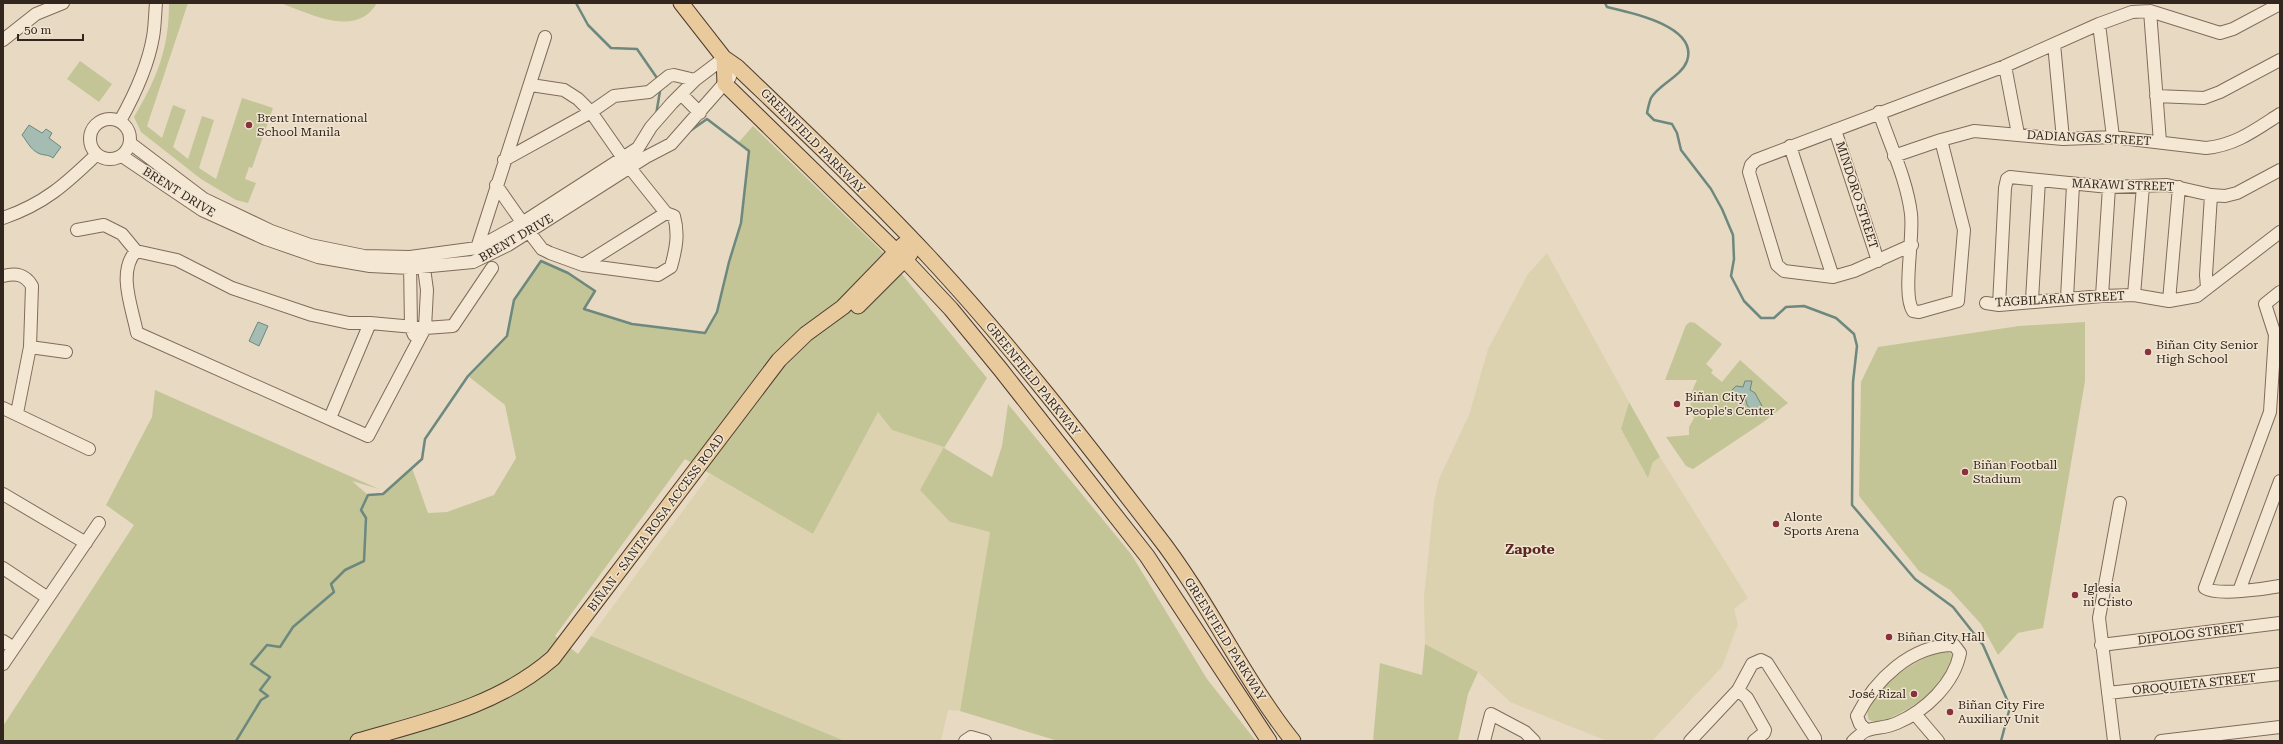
<svg xmlns="http://www.w3.org/2000/svg" width="2283" height="744" font-family="'Roboto Serif',serif">
  <rect width="100%" height="100%" fill="#e8d9c2"/>
  <path fill="#ddd2b0" d="M1547,253L1629,402L1621,429L1648,477L1653,462L1660,457L1748,598L1734,609L1738,624L1722,667L1652,741H1607L1510,702L1478,672L1425,644L1424,596L1434,501L1439,479L1469,415L1488,349L1528,274Z
    M878,411L892,430L944,447L950,522L990,532L960,711L948,710L941,741H845L591,636L710,474L813,534Z"/>
  <path fill="#c4c597" d="M169,3H188L147,126L162,138L173,105L186,110L173,147L188,159L202,116L214,120L199,168L216,179L242,98L273,108L252,168L249,167L245,179L256,183L248,203L236,200L201,179L141,132L134,117C157,78 169,49 169,3Z
    M280,3H377C356,39 309,13 280,3Z
    M80,61L112,84L99,102L67,79Z
    M753,126L887,256L987,378L944,448L992,477L1002,446L1008,404L1131,554L1207,679L1256,741H1058L960,711L990,532L950,522L920,490L944,447L892,430L878,412L813,534L685,459L555,636L578,654L591,636L845,741H3V726L134,525L106,505L152,417L155,390L379,489L352,481L368,495L383,493L412,468L428,513L447,512L494,495L516,458L505,405L468,376L507,336L514,300L541,261L568,273L595,291L584,309L632,324L705,333L717,312L729,262L741,223L749,151L738,143Z
    M1690,322L1695,323L1722,344L1706,364L1713,370L1711,373L1722,382L1740,360L1788,403L1762,423L1693,469L1686,466L1666,437L1689,435V427L1694,418C1688,404 1690,393 1697,380H1665L1686,325Z
    M2085,322V381L2043,628L2018,633L1998,655L1981,624L1950,590L1919,571L1859,496L1861,382L1878,347L2019,326Z
    M1629,402L1660,457L1653,462L1648,478L1621,429Z
    M1425,644L1478,672L1468,694L1458,741H1373L1380,663L1422,675Z
    M1943,651L1949,652L1953,656C1947,690 1907,711 1879,723L1869,720C1857,694 1923,655 1943,651Z"/>
  <path fill="#a4bcb2" stroke="#6c887f" d="M29,125L42,133L46,129L52,133L49,138L61,147L53,158C48,154 44,156 38,153C30,149 27,141 22,135Z
    M258,322L268,326L259,346L249,341Z
    M1745,381H1752L1750,390L1755,393L1762,406L1756,417L1747,405L1745,397L1734,398L1732,390L1736,386L1743,387Z"/>
  <g fill="none" stroke-linecap="round" stroke-linejoin="round">
    <path stroke="#6c887f" stroke-width="2.5" d="M576,3L588,25L611,48L637,49L657,78
      M1605,3L1607,7C1629,12 1699,26 1687,61C1681,77 1659,84 1651,98C1649,103 1648,108 1647,113L1654,120L1672,124L1677,133L1681,150L1711,189L1722,209L1733,235L1734,259L1731,276L1744,301L1761,318H1774L1786,307L1804,306L1836,318L1854,334L1857,346L1853,382L1852,505L1915,579L1953,607L1983,645L2008,702L2009,711L2001,741
      M656,115L660,91
      M236,741L261,700L268,696L260,690L270,677L251,664L267,645L280,647L293,627L334,592L331,584L345,570L364,561L366,518L361,510L368,495L383,494L422,459L425,439L468,376L507,336L514,300L541,261L568,273L595,291L584,309L632,324L705,333L717,312L729,262L741,223L749,151L707,119L690,131"/>
    <defs>
      <path id="minor" d="M2150,11L2160,142
        M2099,24L2113,137
        M3,40L36,14L63,3
        M2054,44L2063,139
        M2005,66L2018,134
        M681,94L700,113
        M2156,96L2204,98L2220,92L2280,60
        M1879,112C1890,145 1907,180 1911,214C1914,237 1902,295 1913,311L1919,312L1958,301L1964,230L1941,140
        M90 139a20 20 0 1 1 40 0a20 20 0 1 1-40 0Z
        M120,121C134,96 148,66 153,37C155,26 155,14 156,3
        M1835,130L1878,261
        M130,143L204,199L271,231L310,245L364,256L410,257L477,248L522,223L638,148L651,127L672,103L695,80L724,58
        M1790,146L1833,277
        M122,156L202,210L266,239L318,257L370,266L410,268L473,262L508,245L646,157L671,144L730,77
        M1894,156L1941,140L1974,131L2063,139L2113,137L2206,148C2236,145 2255,130 2280,114
        M504,160L591,112L614,96L649,92L669,76L674,75L695,80
        M496,185L529,232L542,249L550,253L583,265L658,275L671,267C676,249 679,234 674,216L666,213L630,168L591,112L578,99L564,90L531,85
        M3,218C44,204 66,184 97,154
        M77,230L104,225L122,234L136,251L177,260L232,288L312,315L349,323H370L330,418
        M1912,245L1854,271L1833,277L1784,271L1777,265L1749,172L1751,165L1756,160L2005,66L2099,24L2132,12L2150,11L2220,33L2233,29L2280,4
        M477,248L545,37
        M136,251C117,272 132,307 137,333L368,436L425,328L427,290L423,261
        M410,261L411,328L414,335
        M583,265L666,213
        M3,276C16,273 25,274 32,286L30,347L17,413
        M2207,288L2206,275L2211,195
        M2280,292L2265,304L2275,335L2270,412L2205,588C2217,596 2264,589 2280,586
        M2134,295L2143,186
        M2102,296L2109,187
        M2067,298L2073,185
        M2032,300L2039,180
        M2169,301L2179,187
        M1986,303L1999,305L2102,296L2134,295L2169,301L2197,296L2280,232
        M1999,305L2005,188L2007,179L2010,177L2109,187L2167,185L2211,195L2225,196L2237,193L2280,170
        M370,323L425,328L453,326L492,268
        M30,347L66,352
        M3,408L89,449
        M3,494L86,543
        M3,568L48,598
        M2239,591L2280,481
        M3,641L14,648
        M2101,645L2280,623
        M3,664L99,523
        M1738,690L1747,698L1765,730L1764,733L1754,741
        M2108,693L2280,674
        M1915,714L1938,741
        M965,741L971,737L985,741
        M1484,741L1491,714L1525,732L1534,741
        M1690,741L1738,690L1752,664L1761,660L1767,663L1815,738V741
        M1853,741C1857,738 1863,731 1868,730C1878,727 1886,728 1897,723C1925,711 1954,684 1960,653L1954,645C1911,645 1875,680 1857,716L1860,724L1866,730
        M2114,741L2099,618L2120,503
        M2161,741L2280,727"/>
      <path id="major" d="M681,3L724,58L737,67C802,129 867,191 928,256C1010,344 1084,440 1157,535C1208,600 1242,677 1293,741
        M724,58L725,84L905,260L951,309L1001,370L1147,556L1269,741
        M858,306L910,254
        M358,741C427,721 498,706 553,658L779,360L806,334L843,307L903,245"/>
    </defs>
    <use href="#minor" stroke="#806b5b" stroke-width="14"/>
    <use href="#major" stroke="#4e3b2f" stroke-width="17"/>
    <use href="#minor" stroke="#f4e8d4" stroke-width="12"/>
    <use href="#major" stroke="#e8ca9d" stroke-width="15"/>
  </g>
  <g fill="#89323b" stroke="#f1e5d1" stroke-width="1.5">
    <circle cx="249" cy="125" r="4"/>
    <circle cx="2148" cy="352" r="4"/>
    <circle cx="1677" cy="404" r="4"/>
    <circle cx="1965" cy="472" r="4"/>
    <circle cx="1776" cy="524" r="4"/>
    <circle cx="2075" cy="595" r="4"/>
    <circle cx="1889" cy="637" r="4"/>
    <circle cx="1914" cy="694" r="4"/>
    <circle cx="1950" cy="712" r="4"/>
  </g>
  <g text-anchor="middle" stroke-width="3" stroke-linejoin="round" paint-order="stroke">
    <g font-size="12" fill="#32261e" stroke="#f1e5d1" text-anchor="start">
      <text x="257" y="122">Brent International<tspan x="257" dy="14">School Manila</tspan></text>
      <text x="2156" y="349">Biñan City Senior<tspan x="2156" dy="14">High School</tspan></text>
      <text x="1685" y="401">Biñan City<tspan x="1685" dy="14">People's Center</tspan></text>
      <text x="1973" y="469">Biñan Football<tspan x="1973" dy="14">Stadium</tspan></text>
      <text x="1784" y="521">Alonte<tspan x="1784" dy="14">Sports Arena</tspan></text>
      <text x="2083" y="592">Iglesia<tspan x="2083" dy="14">ni Cristo</tspan></text>
      <text x="1897" y="641">Biñan City Hall</text>
      <text x="1906" y="698" text-anchor="end">José Rizal</text>
      <text x="1958" y="709">Biñan City Fire<tspan x="1958" dy="14">Auxiliary Unit</tspan></text>
    </g>
    <g font-size="12" fill="#32261e" stroke="#f1e5d1">
      <text transform="translate(2089 138) rotate(3)" y="4">DADIANGAS STREET</text>
      <text transform="translate(813 141) rotate(45)" y="4">GREENFIELD PARKWAY</text>
      <text transform="translate(2123 185) rotate(2)" y="4">MARAWI STREET</text>
      <text transform="translate(179 192) rotate(32)" y="4">BRENT DRIVE</text>
      <text transform="translate(1857 195) rotate(72)" y="4">MINDORO STREET</text>
      <text transform="translate(516 238) rotate(-30)" y="4">BRENT DRIVE</text>
      <text transform="translate(2060 299) rotate(-3)" y="4">TAGBILARAN STREET</text>
      <text transform="translate(1033 379) rotate(51)" y="4">GREENFIELD PARKWAY</text>
      <text transform="translate(656 523) rotate(-53)" y="4">BIÑAN - SANTA ROSA ACCESS ROAD</text>
      <text transform="translate(2191 634) rotate(-7)" y="4">DIPOLOG STREET</text>
      <text transform="translate(1225 639) rotate(58)" y="4">GREENFIELD PARKWAY</text>
      <text transform="translate(2194 684) rotate(-6)" y="4">OROQUIETA STREET</text>
    </g>
    <g font-size="14" font-weight="bold" fill="#5a2822" stroke="#f1e5d1">
      <text x="1530" y="554">Zapote</text>
    </g>
  </g>
  <rect width="2283" height="744" fill="none" stroke="#32261e" stroke-width="8"/>
  <path d="M18 34v6h65v-6" fill="none" stroke="#32261e" stroke-width="2"/>
  <text x="24" y="34" font-size="12" fill="#32261e" stroke="#f1e5d1" stroke-width="3" paint-order="stroke">50 m</text>
</svg>
